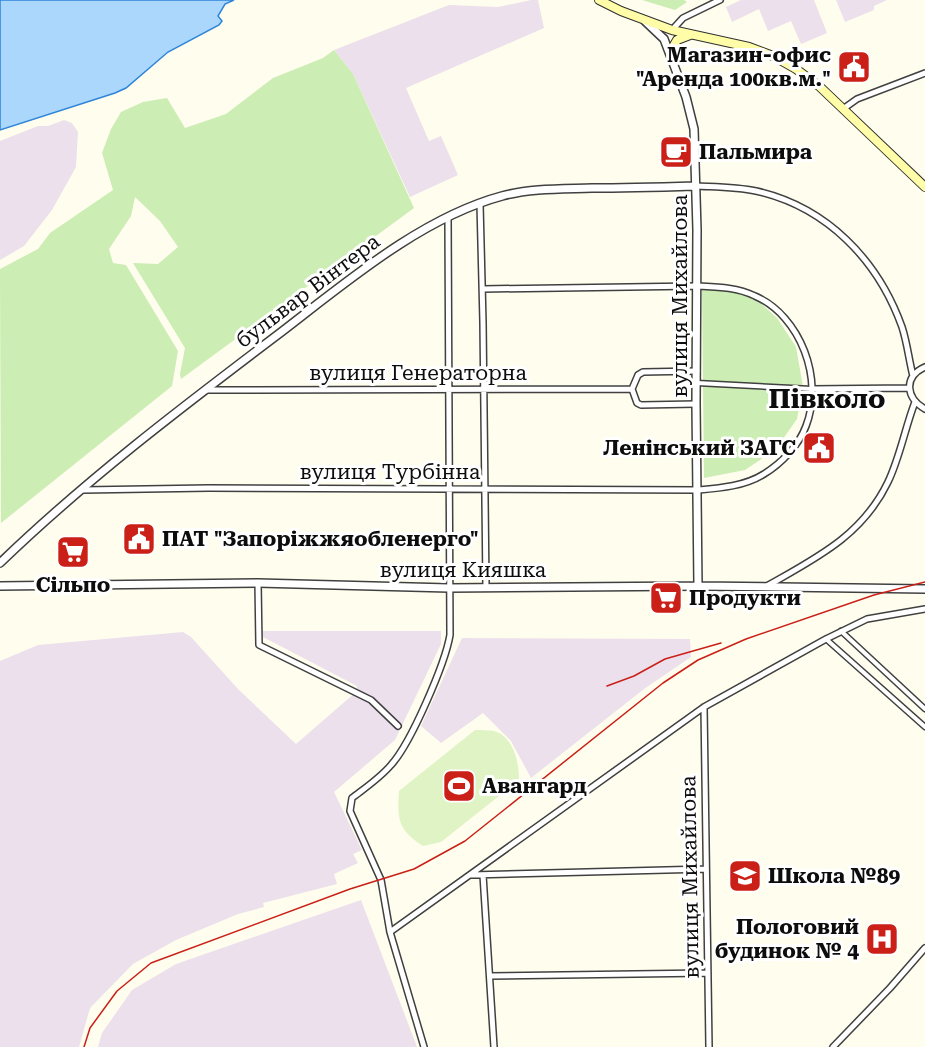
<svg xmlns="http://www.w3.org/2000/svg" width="925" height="1047" font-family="'Roboto Serif',serif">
  <rect width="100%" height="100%" fill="#fffded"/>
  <path fill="#ece0ed" d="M531,0H538L544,28L406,88L429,141L441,136L458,175L410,197L353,74L334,50L449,5L498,7Z
    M741,0H814L827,33L801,44L791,21L768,31L759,9L732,22L726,7Z
    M836,0H887L874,6V10L845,22Z
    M64,120L72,123L78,132L76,167L52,210L24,246L0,260V141L38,126H48Z
    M262,631H441V644L395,740L334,792L362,850L353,854L358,863L334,874L337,884L263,903L264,907L238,914L176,940L133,964L90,1008L79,1047H0V661L38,645L183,632L191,637L238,689L296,744L356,692L357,686L263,637Z
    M462,638L690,639L691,657L644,689L531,778L511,741L483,713L441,743L421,726Z
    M361,900L417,1047H98L102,1033L132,990L176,964Z"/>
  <path fill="#ccedb3" d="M642,0H684L687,2L675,10Z
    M334,50L353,74L414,208L181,379L180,374L185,348L133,263L158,264L178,247L160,221L135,197L131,216L109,249L113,263L126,265L178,351L172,386L1,523L0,269L38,249L50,233L113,190L102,153L111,129L121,112L143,102L167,98L185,128L226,114L273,78L323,58Z
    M702,288L727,289L756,299L777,318L796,347L803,387L797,419L775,450L745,470L704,478Z"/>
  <path fill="#dff3c5" d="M475,730C481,730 488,730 494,731C514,737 519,763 519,780L441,842L423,846C398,830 397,819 399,791Z"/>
  <path fill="#acd7fc" stroke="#2d85d9" stroke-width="1.5" d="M0,0H234L225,4L218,16L222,21L219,25L168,52L126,88L115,93L0,130Z"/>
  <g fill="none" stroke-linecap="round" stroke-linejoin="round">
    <defs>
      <path id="pedestrian" d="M697,383L812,389
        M841,631L925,709
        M826,639L925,727"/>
      <path id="minor" d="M672,30L683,18L720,0
        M843,109L857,99L925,73
        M696,186C716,187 737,187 756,191C827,207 878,260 902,327C907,342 909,360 913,376
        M480,204L483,322L486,587
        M925,367C903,377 906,398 925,409
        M812,389L909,388
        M205,390L632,389
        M696,404L641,405L637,403L632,389L638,375L643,372L697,371
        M83,490L209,488L698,490C721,488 745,486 764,474C782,463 799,445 806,426C824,380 801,316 755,296C736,287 717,287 697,286L483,289
        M258,583L259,645L371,700L398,726
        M767,586C816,558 862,536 888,482C900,457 905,428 915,402
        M704,707L709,1047
        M471,875L706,869
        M483,875L494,1047
        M390,932L704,707L826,639L867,619L925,609
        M490,976L708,973
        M424,1047L390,932L381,880L350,811L352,798C365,788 380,778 391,765C411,743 445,664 450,635L448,218
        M833,1047L890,988L925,948"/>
      <path id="tertiary" d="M645,21L664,39L686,97L694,129L697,230L696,404L698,586
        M0,563C86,480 181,408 276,336C343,285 420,218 502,196C531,188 562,189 592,188C627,188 662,187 696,186
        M0,586L258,583L449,588L698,586L925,589"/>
      <path id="secondary" d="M599,0L621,11L672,30L749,47L773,56L796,69L819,86L925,187
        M670,52L677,40L690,35"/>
    </defs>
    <use href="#pedestrian" stroke="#404040" stroke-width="7"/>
    <use href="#minor" stroke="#404040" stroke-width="8"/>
    <use href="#tertiary" stroke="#404040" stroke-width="10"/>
    <use href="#secondary" stroke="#2f2f2f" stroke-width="10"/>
    <use href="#pedestrian" stroke="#fff" stroke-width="4"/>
    <use href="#minor" stroke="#fff" stroke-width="5"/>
    <use href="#tertiary" stroke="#fff" stroke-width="7"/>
    <use href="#secondary" stroke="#fffda8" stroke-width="8"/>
    <path stroke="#ca2018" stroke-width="1.5" d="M607,686L634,676L665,659L721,643
      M84,1047L90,1028L117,991L151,963L350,889L414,869L465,841L663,683L698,660L746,639L874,595L925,582"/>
  </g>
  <defs>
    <symbol id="civic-square" viewBox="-11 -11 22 22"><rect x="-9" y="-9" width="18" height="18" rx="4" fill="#ca2018" stroke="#fff"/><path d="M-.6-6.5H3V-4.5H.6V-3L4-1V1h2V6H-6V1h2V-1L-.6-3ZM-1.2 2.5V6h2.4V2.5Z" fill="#fff"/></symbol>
    <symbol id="cafe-square" viewBox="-11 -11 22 22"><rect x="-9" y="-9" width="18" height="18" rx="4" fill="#ca2018" stroke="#fff"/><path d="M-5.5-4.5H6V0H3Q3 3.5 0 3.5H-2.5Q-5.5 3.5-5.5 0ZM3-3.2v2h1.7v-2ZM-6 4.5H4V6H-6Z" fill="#fff"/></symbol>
    <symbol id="supermarket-square" viewBox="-11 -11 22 22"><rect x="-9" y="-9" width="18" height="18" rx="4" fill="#ca2018" stroke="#fff"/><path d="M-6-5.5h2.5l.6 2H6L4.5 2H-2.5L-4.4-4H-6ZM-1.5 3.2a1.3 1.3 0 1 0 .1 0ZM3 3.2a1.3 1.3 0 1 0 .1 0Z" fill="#fff"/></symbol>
    <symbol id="stadium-square" viewBox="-11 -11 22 22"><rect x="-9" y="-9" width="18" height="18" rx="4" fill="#ca2018" stroke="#fff"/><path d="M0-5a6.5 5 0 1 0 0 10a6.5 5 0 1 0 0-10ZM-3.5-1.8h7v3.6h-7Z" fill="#fff"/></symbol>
    <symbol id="school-square" viewBox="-11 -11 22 22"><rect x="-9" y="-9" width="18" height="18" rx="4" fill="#ca2018" stroke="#fff"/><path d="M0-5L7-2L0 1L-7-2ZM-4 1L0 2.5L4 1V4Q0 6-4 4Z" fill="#fff"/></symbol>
    <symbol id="hospital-square" viewBox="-11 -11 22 22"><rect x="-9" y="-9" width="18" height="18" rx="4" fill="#ca2018" stroke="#fff"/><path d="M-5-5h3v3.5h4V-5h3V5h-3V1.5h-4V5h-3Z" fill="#fff"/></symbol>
  </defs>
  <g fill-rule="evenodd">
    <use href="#civic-square" x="835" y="48" width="38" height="38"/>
    <use href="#cafe-square" x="657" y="133" width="38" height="38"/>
    <use href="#civic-square" x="800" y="429" width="38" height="38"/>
    <use href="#civic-square" x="120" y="520" width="38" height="38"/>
    <use href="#supermarket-square" x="54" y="533" width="38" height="38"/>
    <use href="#supermarket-square" x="647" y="579" width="38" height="38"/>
    <use href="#stadium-square" x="440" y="767" width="38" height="38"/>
    <use href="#school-square" x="726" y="857" width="38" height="38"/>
    <use href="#hospital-square" x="863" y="920" width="38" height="38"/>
  </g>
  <g text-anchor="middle" stroke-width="6" stroke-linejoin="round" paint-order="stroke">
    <g font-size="21" font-weight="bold" fill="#0d0d0d" stroke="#fff" text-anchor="start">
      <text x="831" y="62" text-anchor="end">Магазин-офис<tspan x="831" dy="24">"Аренда 100кв.м."</tspan></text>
      <text x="699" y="159">Пальмира</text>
      <text x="796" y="455" text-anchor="end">Ленінський ЗАГС</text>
      <text x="162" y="546">ПАТ "Запоріжжяобленерго"</text>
      <text x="73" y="592" text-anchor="middle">Сільпо</text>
      <text x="689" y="605">Продукти</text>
      <text x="482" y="793">Авангард</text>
      <text x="768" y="883">Школа №89</text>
      <text x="859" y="934" text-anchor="end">Пологовий<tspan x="859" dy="24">будинок № 4</tspan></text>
    </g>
    <g font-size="21" fill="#0d0d0d" stroke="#fff">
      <text transform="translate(308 291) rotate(-37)" y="7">бульвар Вінтера</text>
      <text transform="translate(680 296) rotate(-90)" y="7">вулиця Михайлова</text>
      <text x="418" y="380">вулиця Генераторна</text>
      <text x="390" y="479">вулиця Турбінна</text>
      <text x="463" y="577">вулиця Кияшка</text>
      <text transform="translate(690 877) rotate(-91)" y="7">вулиця Михайлова</text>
    </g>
    <g font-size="27" font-weight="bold" fill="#0d0d0d" stroke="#fff">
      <text x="827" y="408">Півколо</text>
    </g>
  </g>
</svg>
